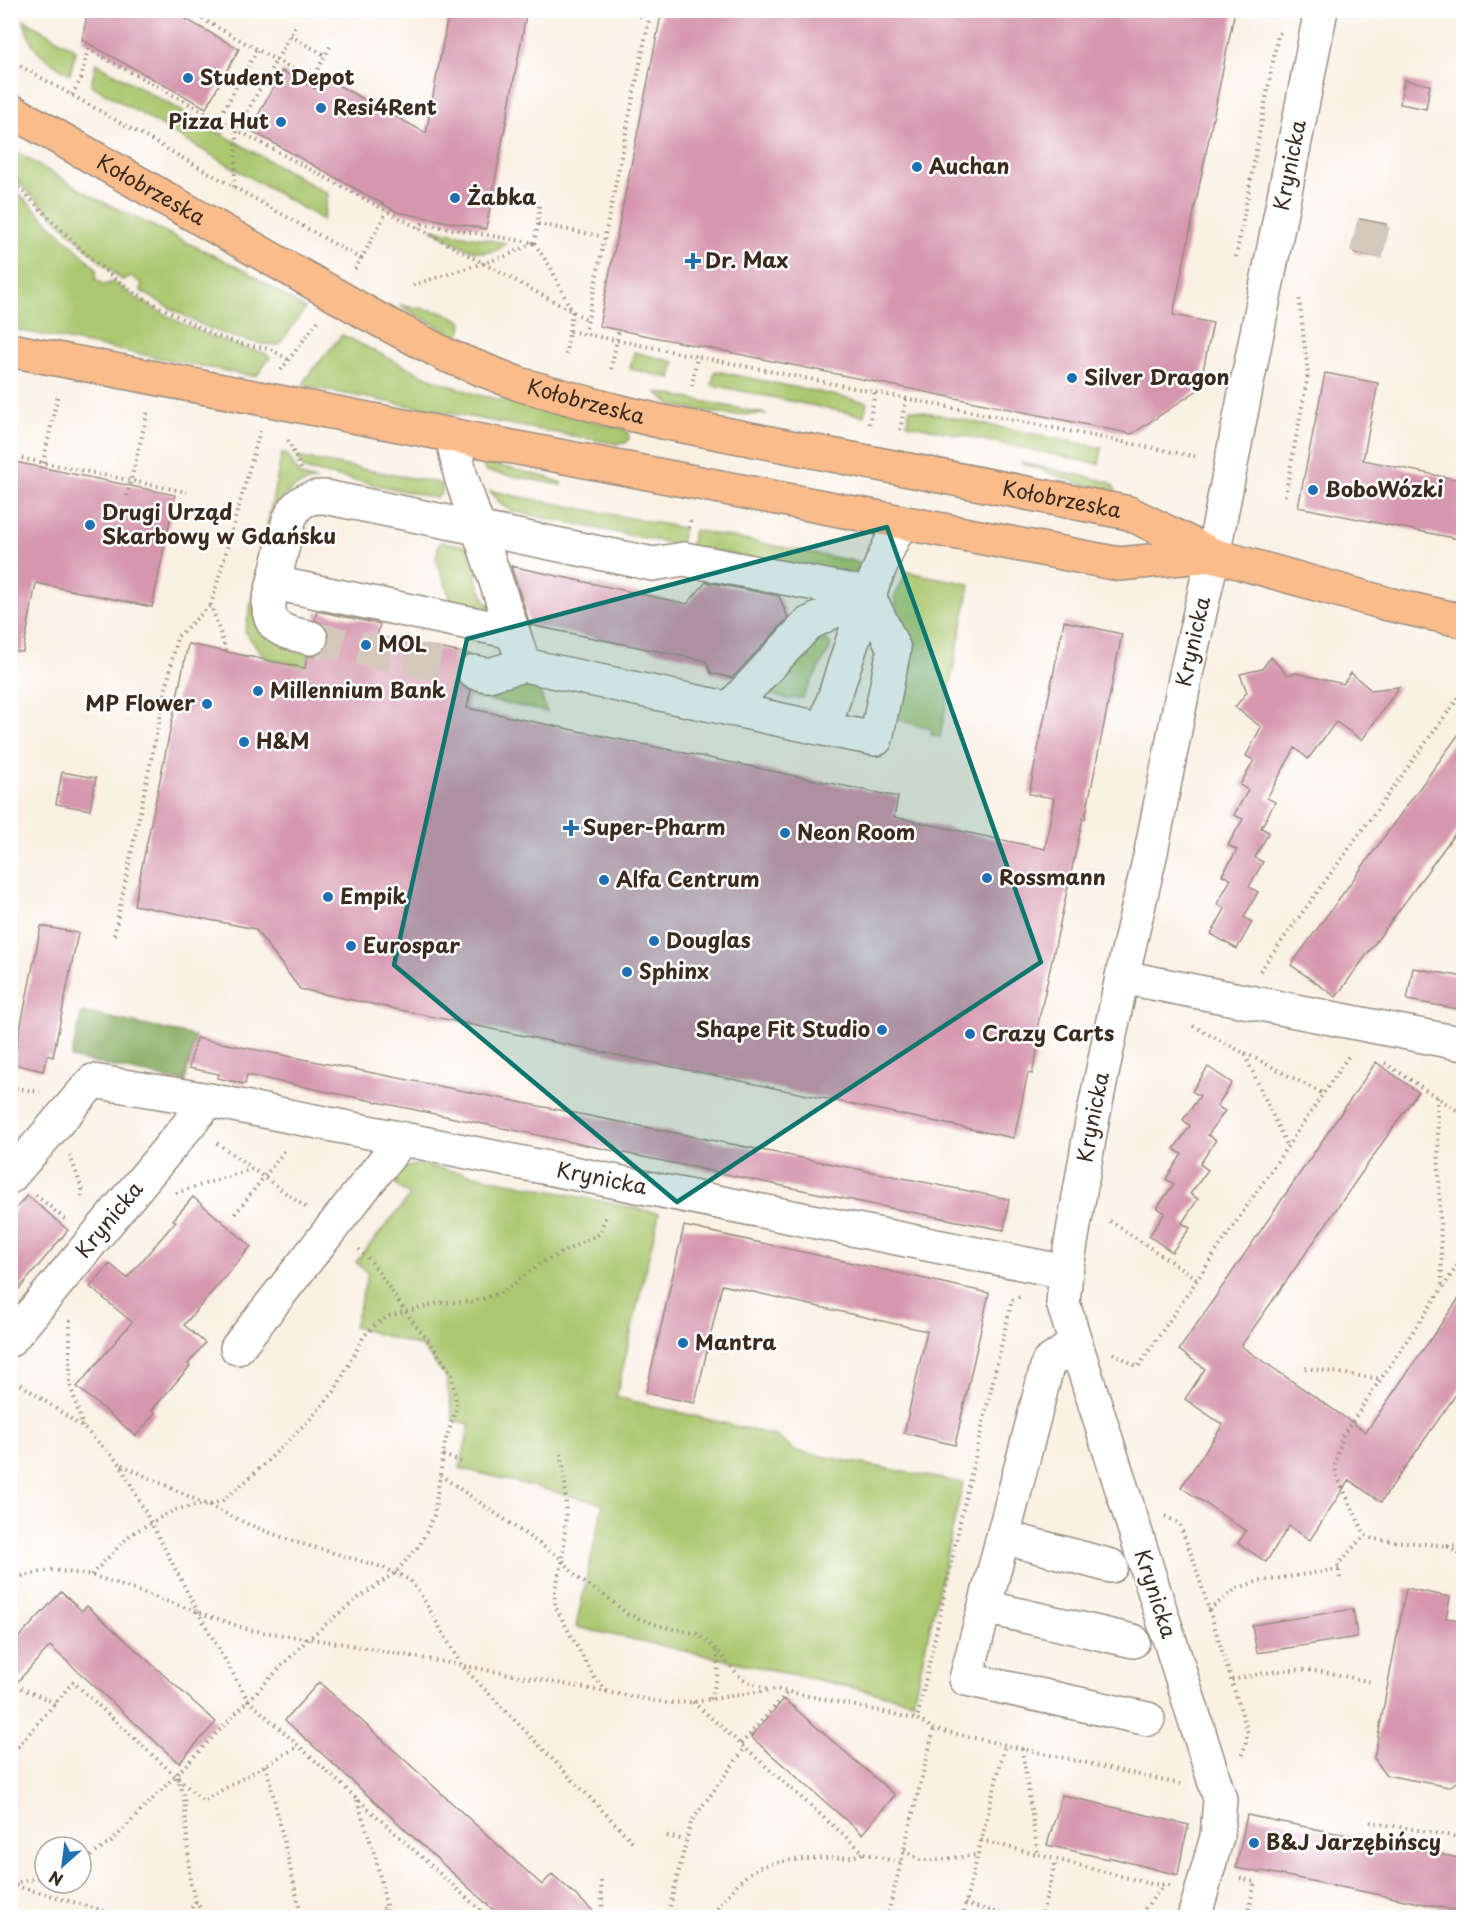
<svg xmlns="http://www.w3.org/2000/svg" width="1474" height="1928" font-family="'Playpen Sans',sans-serif">
  <rect width="100%" height="100%" fill="#fff"/>
  <filter id="ink" filterUnits="userSpaceOnUse"><feTurbulence type="fractalNoise" baseFrequency=".0167" numOctaves="2"/><feDisplacementMap in="SourceGraphic" scale="12" xChannelSelector="R" yChannelSelector="G"/><feConvolveMatrix kernelMatrix="1 2 1 2 8 2 1 2 1" color-interpolation-filters="sRGB"/></filter>
  <filter id="wash" filterUnits="userSpaceOnUse"><feTurbulence type="fractalNoise" baseFrequency=".008" numOctaves="4" result="noise"/><feDisplacementMap in="SourceGraphic" scale="24" xChannelSelector="R" yChannelSelector="G"/><feGaussianBlur stdDeviation="1.35" result="paint"/><feColorMatrix in="noise" values="0 0 0 0 0 0 0 0 0 0 0 0 0 0 0 0 0 1.4 0 .05"/><feComposite in="paint" operator="in"/></filter>
  <g filter="url(#wash)">
    <rect width="100%" height="100%" fill="#faf0e3"/>
    <path fill="#abc86f" stroke="#737946" stroke-width="1.5" d="M24,20L76,50L70,74C45,58 30,52 24,20Z
      M96,63L328,194L323,220L91,85Z
      M11,149L97,199L246,271L305,309L279,345C228,344 183,316 141,291L142,284L131,276L122,280L97,258L22,186L11,173Z
      M10,185L96,268V279L104,285L113,282C160,315 209,341 265,353L270,358L257,375L252,376L11,329Z
      M431,229L506,243C484,266 452,240 431,229Z
      M399,305C419,309 445,309 462,322L460,339Z
      M342,335L427,377L475,394L621,428L628,432L629,438L626,443L617,444L303,386L307,377Z
      M634,352L675,362L671,378L630,369Z
      M715,371L867,402L864,416L712,385Z
      M656,392L767,414L729,415L673,406Z
      M910,409L1102,448L1099,464L907,424Z
      M282,453L288,455L299,475L315,480C295,485 284,491 276,511L257,605L298,651L471,686L521,678L534,682L538,686L547,712L454,693L453,698L265,658L245,632Z
      M297,457L439,483L443,487L441,494L436,498L308,470L304,469Z
      M483,462L546,477L562,483V485L485,471Z
      M1020,462L1109,482L1115,488L1116,491L1077,483Z
      M490,491L683,528L680,545L515,512L503,506Z
      M694,530L863,563L859,571L853,577L690,547Z
      M442,542L466,546L469,548L479,573L475,575L485,600L493,610L451,600L436,559L439,544Z
      M907,572L970,584L940,737L931,735L932,729L898,720L911,648L894,598Z
      M822,637L830,643V649L802,698L787,699L772,695V690L775,685L815,641Z
      M420,1164L659,1213L616,1397L776,1436L795,1451L963,1483L913,1701L576,1627L603,1504L460,1468L470,1424L453,1420L446,1377L422,1347L354,1327L368,1274L356,1262L410,1196L396,1185V1176L399,1169Z"/>
    <path fill="#88ac62" stroke="#626b40" stroke-width="1.5" d="M82,1012L195,1036L185,1082L71,1058Z"/>
    <g id="blocks">
      <path fill="#d697ae" d="M88,10H170L239,49L206,108L82,40Z
        M449,10H527L486,229L397,212L250,130L282,71L315,89L321,76L426,133Z
        M662,10H1235L1173,315L1213,323L1199,389L1132,434L599,326Z
        M1404,80L1430,85L1426,109L1400,104Z
        M1360,219L1386,224L1380,257L1354,253Z
        M1325,373L1378,383L1363,460L1464,481V540L1298,507Z
        M10,461L175,495L152,607L36,583L23,652L10,651Z
        M511,566L687,604L706,582L779,596L788,618L732,678L711,673L706,661L530,625Z
        M317,611L380,624L377,636L468,654L460,660L456,669V677L461,685L471,690L467,708L898,797L894,817L1045,849L1054,798L1029,794L1064,621L1122,634L1085,819L1083,818L1036,1033L1041,1035L1032,1074L1028,1073L1014,1138L300,989L255,929L134,905L188,644L305,668L307,656H317L324,651L329,642V633L324,625L315,620Z
        M1271,657L1287,675L1296,673L1343,684L1351,673L1371,690L1399,687L1362,740L1336,722L1308,759L1295,748L1267,798L1275,802L1261,828L1269,832L1255,858L1263,862L1249,887L1258,892L1244,917L1252,922L1237,949L1211,934L1225,909L1217,904L1231,879L1222,875L1237,850L1228,845L1243,819L1234,815L1248,790L1240,785L1254,760L1246,756L1261,727L1235,707L1247,692L1240,674L1262,669Z
        M1464,727V821L1336,997L1291,965Z
        M62,772L96,778L90,810L56,804Z
        M41,926L78,933L53,1057L47,1055L43,1071L13,1064Z
        M1413,968L1464,977V1010L1407,1000Z
        M196,1038L1009,1199L1004,1230L875,1205L247,1075L245,1084L217,1078L219,1074L189,1068Z
        M1376,1062L1418,1092L1241,1346L1366,1432L1464,1291V1383L1381,1502L1349,1480L1310,1540L1289,1526L1266,1562L1238,1543L1246,1531L1181,1487L1223,1425L1185,1399L1205,1369L1179,1350Z
        M1208,1067L1232,1083L1217,1106L1225,1111L1208,1135L1216,1140L1200,1164L1208,1170L1190,1194L1198,1199L1182,1223L1190,1228L1172,1252L1149,1236L1165,1213L1157,1208L1174,1184L1166,1179L1182,1154L1174,1149L1190,1126L1183,1120L1200,1096L1192,1091Z
        M27,1195L68,1230L10,1300V1216Z
        M193,1197L251,1246L184,1325L205,1343L188,1364L190,1366L152,1410L155,1413L136,1436L77,1387L132,1322L90,1287L110,1264L127,1278L176,1221L173,1220Z
        M684,1226L989,1293L955,1445L904,1433L927,1331L722,1285L695,1403L646,1393Z
        M1406,1588L1450,1597L1446,1618L1464,1621V1777L1449,1787L1386,1775L1374,1758Z
        M61,1592L82,1611L87,1606L216,1722L179,1763L50,1646L10,1690V1647Z
        M1353,1609L1357,1637L1257,1653L1252,1625Z
        M319,1682L542,1885L552,1874L600,1917H501L285,1720Z
        M784,1699L895,1795L862,1834L751,1737Z
        M1062,1795L1189,1825L1183,1847L1178,1875L1108,1857V1859L1047,1845Z
        M1247,1815L1464,1859V1912L1262,1871L1261,1873L1236,1868Z"/>
    </g>
  </g>
  <g filter="url(#ink)">
    <use href="#blocks" fill-opacity="0" stroke="#9a8d80" stroke-width="1.5"/>
    <g fill="none" stroke-linecap="round" stroke-linejoin="round">
      <path stroke="#d4c8bc" stroke-width="33" stroke-dasharray="33 16" stroke-linecap="butt" d="M1366,255L1374,222
        M311,638L474,672"/>
      <defs>
        <g id="minor">
          <path d="M452,435L461,477L524,665L824,729C847,659 867,588 901,522"/>
          <path d="M274,583L513,632"/>
          <path d="M311,638C288,632 267,632 269,602L289,520C296,503 306,496 325,497L653,564L684,559L868,594"/>
          <path d="M474,672L488,675L524,665"/>
          <path d="M729,709L808,624L868,594"/>
          <path d="M824,729L876,739L894,649L868,594"/>
          <path d="M1122,977L1464,1044"/>
          <path id="s1" d="M10,1177L93,1081L209,1100L1066,1272"/>
          <path id="s2" d="M10,1340L209,1100"/>
          <path d="M1075,1344L1048,1363L966,1679L1148,1719"/>
          <path d="M237,1348L402,1139"/>
          <path d="M1003,1537L1111,1566"/>
          <path d="M985,1607L1133,1641"/>
          <path id="s3" d="M1194,1918L1217,1837L1220,1799L1063,1303L1066,1272L1092,1122L1122,977L1151,852L1186,674L1213,555L1321,10"/>
        </g>
        <g id="major">
          <path id="s4" d="M10,110L372,316L448,356L519,384L609,409L663,422L1129,513L1213,555L1388,604L1464,621"/>
          <path d="M10,350L1119,564L1213,555"/>
        </g>
      </defs>
      <use href="#minor" stroke="#9a8d80" stroke-width="36"/>
      <use href="#major" stroke="#9a8d80" stroke-width="36"/>
      <path stroke="#9a8d80" stroke-width="4" stroke-dasharray="1.5 4.5" stroke-linecap="butt" d="M198,10L197,16L312,80L332,43
        M616,10L643,17
        M290,36L325,55
        M88,49L588,320
        M10,60L361,259L355,269
        M72,95L81,79L89,43
        M218,120L257,50
        M10,179L88,256L115,279L150,302L216,336L241,344L270,349L289,360
        M234,187L237,130L297,23
        M422,224L423,216
        M538,224L600,236
        M419,229L422,224L534,243L551,268L572,312L565,359
        M534,243L538,224L539,205
        M1236,257L1278,35L1282,30
        M361,259L387,211
        M413,285L506,256L534,243
        M570,331L1198,457
        M585,334L651,10
        M611,369L619,330
        M281,370L318,321
        M692,386L697,356
        M869,424L875,392
        M900,430L906,399
        M288,440L301,469
        M10,456L187,492
        M43,463L58,394
        M127,496L148,411
        M1285,496L1308,375L1299,296
        M689,528L691,519
        M226,651L211,605L260,431
        M114,935L177,637L211,605
        M1260,971L1464,690
        M1193,1026L1244,1053L1287,1146
        M1245,1053L1324,1094
        M1385,1063L1464,1115
        M10,1087L40,1092
        M1437,1097L1442,1288
        M217,1143L308,1209
        M70,1155L82,1189V1199
        M176,1193L252,1169
        M36,1195L67,1221
        M235,1214L286,1149
        M1110,1221L1197,1279
        M1464,1256L1343,1435L1335,1465L1336,1474L1365,1535L1373,1539L1447,1546L1464,1557
        M1019,1297L1012,1300L966,1495L917,1719L934,1729L1180,1784
        M70,1320V1384L83,1427
        M1113,1353L1138,1367L1350,1054
        M1305,1368L1381,1379
        M16,1371L13,1379L84,1428L120,1464L199,1614L248,1700L489,1918
        M10,1378L13,1379L10,1398
        M561,1454C568,1487 566,1522 563,1556C561,1575 550,1591 557,1610L594,1677L608,1692
        M443,1455L461,1462
        M122,1465L250,1525L292,1541L382,1567L410,1580L421,1595L462,1666L633,1842
        M440,1475L563,1560L576,1577L608,1598L627,1614L660,1626L697,1634L714,1647L741,1678L766,1689
        M1165,1516L1179,1523L1193,1559L1248,1733L1242,1758
        M1447,1546L1464,1545
        M91,1575L131,1534L174,1510L196,1505L207,1506L223,1500L252,1476L311,1418L334,1392L364,1336L376,1324L389,1316L438,1303L473,1302L503,1292L541,1263L599,1234L607,1214
        M1340,1578L1338,1564L1365,1535
        M10,1579L50,1570L91,1575L250,1630L345,1644L667,1703L693,1702L776,1689L917,1719
        M1209,1610L1237,1588L1256,1582L1339,1569
        M1232,1680C1258,1674 1288,1667 1315,1671C1334,1673 1352,1678 1371,1682
        M10,1683L55,1703
        M710,1699C717,1683 720,1668 716,1651
        M693,1702L864,1853L901,1863
        M741,1744L788,1692
        M1022,1749L1038,1855
        M10,1756L73,1682L203,1801L299,1746
        M266,1765L302,1918
        M177,1777L184,1796L190,1882L196,1901L206,1918
        M357,1800L376,1859L389,1918
        M1370,1822L1464,1838
        M667,1836L685,1840
        M981,1840L1152,1884L1170,1885
        M904,1850L920,1860H938L977,1855
        M81,1863L111,1842L308,1639L354,1601L395,1573L420,1545L434,1515L445,1442L457,1406L452,1375L437,1352L405,1311L373,1264L356,1246
        M1240,1878L1255,1882L1247,1918
        M601,1881L603,1915L601,1918
        M13,1883L45,1877
        M10,1884L129,1918
        M965,1904L1018,1918
        M603,1915L616,1918
        M185,1918L196,1901
        M375,1918L386,1906
        M667,1918L691,1822L745,1748
        M710,1918C723,1902 737,1880 755,1870C776,1857 826,1859 852,1857L864,1853
        M887,1918L934,1729
        M962,1918L1005,1745
        M1041,1918L1056,1860
        M1137,1918L1164,1885"/>
      <use href="#minor" stroke="#fff" stroke-width="33"/>
      <use href="#major" stroke="#fabc8b" stroke-width="33"/>
    </g>
  </g>
  <path fill="#0f766e" fill-opacity="0.2" stroke="#0f766e" stroke-width="4.5" stroke-linejoin="round" d="M887,527L1041,962L677,1202L394,965L467,639Z"/>
  <g fill="#1f6fb2" stroke="#fff" stroke-width="2">
    <circle cx="188" cy="78" r="6"/>
    <circle cx="321" cy="108" r="6"/>
    <circle cx="281" cy="122" r="6"/>
    <circle cx="917" cy="167" r="6"/>
    <circle cx="455" cy="198" r="6"/>
    <path d="M690 252h6v6h6v6h-6v6h-6v-6h-6v-6h6z"/>
    <circle cx="1072" cy="378" r="6"/>
    <circle cx="1313" cy="490" r="6"/>
    <circle cx="90" cy="525" r="6"/>
    <circle cx="366" cy="645" r="6"/>
    <circle cx="258" cy="691" r="6"/>
    <circle cx="207" cy="704" r="6"/>
    <circle cx="244" cy="742" r="6"/>
    <path d="M568 819h6v6h6v6h-6v6h-6v-6h-6v-6h6z"/>
    <circle cx="785" cy="833" r="6"/>
    <circle cx="987" cy="878" r="6"/>
    <circle cx="604" cy="880" r="6"/>
    <circle cx="328" cy="897" r="6"/>
    <circle cx="654" cy="941" r="6"/>
    <circle cx="351" cy="946" r="6"/>
    <circle cx="627" cy="972" r="6"/>
    <circle cx="882" cy="1030" r="6"/>
    <circle cx="970" cy="1034" r="6"/>
    <circle cx="683" cy="1343" r="6"/>
    <circle cx="1254" cy="1843" r="6"/>
  </g>
  <g text-anchor="middle" stroke-width="5" stroke-linejoin="round" paint-order="stroke">
    <g font-size="21" font-weight="bold" fill="#3b2a1e" stroke="#fff" text-anchor="start">
      <text x="200" y="85">Student Depot</text>
      <text x="333" y="115">Resi4Rent</text>
      <text x="269" y="129" text-anchor="end">Pizza Hut</text>
      <text x="929" y="174">Auchan</text>
      <text x="467" y="205">Żabka</text>
      <text x="705" y="268">Dr. Max</text>
      <text x="1084" y="385">Silver Dragon</text>
      <text x="1325" y="497">BoboWózki</text>
      <text x="102" y="520">Drugi Urząd<tspan x="102" dy="24">Skarbowy w Gdańsku</tspan></text>
      <text x="378" y="652">MOL</text>
      <text x="270" y="698">Millennium Bank</text>
      <text x="195" y="711" text-anchor="end">MP Flower</text>
      <text x="256" y="749">H&amp;M</text>
      <text x="583" y="835">Super-Pharm</text>
      <text x="797" y="840">Neon Room</text>
      <text x="999" y="885">Rossmann</text>
      <text x="616" y="887">Alfa Centrum</text>
      <text x="340" y="904">Empik</text>
      <text x="666" y="948">Douglas</text>
      <text x="363" y="953">Eurospar</text>
      <text x="639" y="979">Sphinx</text>
      <text x="870" y="1037" text-anchor="end">Shape Fit Studio</text>
      <text x="982" y="1041">Crazy Carts</text>
      <text x="695" y="1350">Mantra</text>
      <text x="1266" y="1850">B&amp;J Jarzębińscy</text>
    </g>
    <g font-size="21" fill="#3b2a1e" stroke="#fff">
      <text dy="7" stroke="none"><textPath href="#s3" startOffset="1803">Krynicka</textPath></text>
      <text dy="7" stroke="none"><textPath href="#s4" startOffset="162">Kołobrzeska</textPath></text>
      <text dy="7" stroke="none"><textPath href="#s4" startOffset="648">Kołobrzeska</textPath></text>
      <text dy="7" stroke="none"><textPath href="#s4" startOffset="1134">Kołobrzeska</textPath></text>
      <text dy="7" stroke="none"><textPath href="#s3" startOffset="1317">Krynicka</textPath></text>
      <text dy="7" stroke="none"><textPath href="#s3" startOffset="831">Krynicka</textPath></text>
      <text dy="7" stroke="none"><textPath href="#s1" startOffset="645">Krynicka</textPath></text>
      <text dy="7" stroke="none"><textPath href="#s2" startOffset="156">Krynicka</textPath></text>
      <text transform="translate(1155 1594) rotate(72)" y="7">Krynicka</text>
    </g>
  </g>
  <rect width="1474" height="1928" fill="none" stroke="#fff" stroke-width="36"/>
  <g transform="translate(63 1865) rotate(208)"><circle r="28" fill="#ffffff" stroke="#b1aaa5" stroke-width="1.5"/>
  <path d="M0-4.5L10 22L0 15L-10 22Z" fill="#1f6fb2"/>
  <text y="-9" font-size="16" font-weight="bold" text-anchor="middle" fill="#3b2a1e">N</text>
  </g>
</svg>
